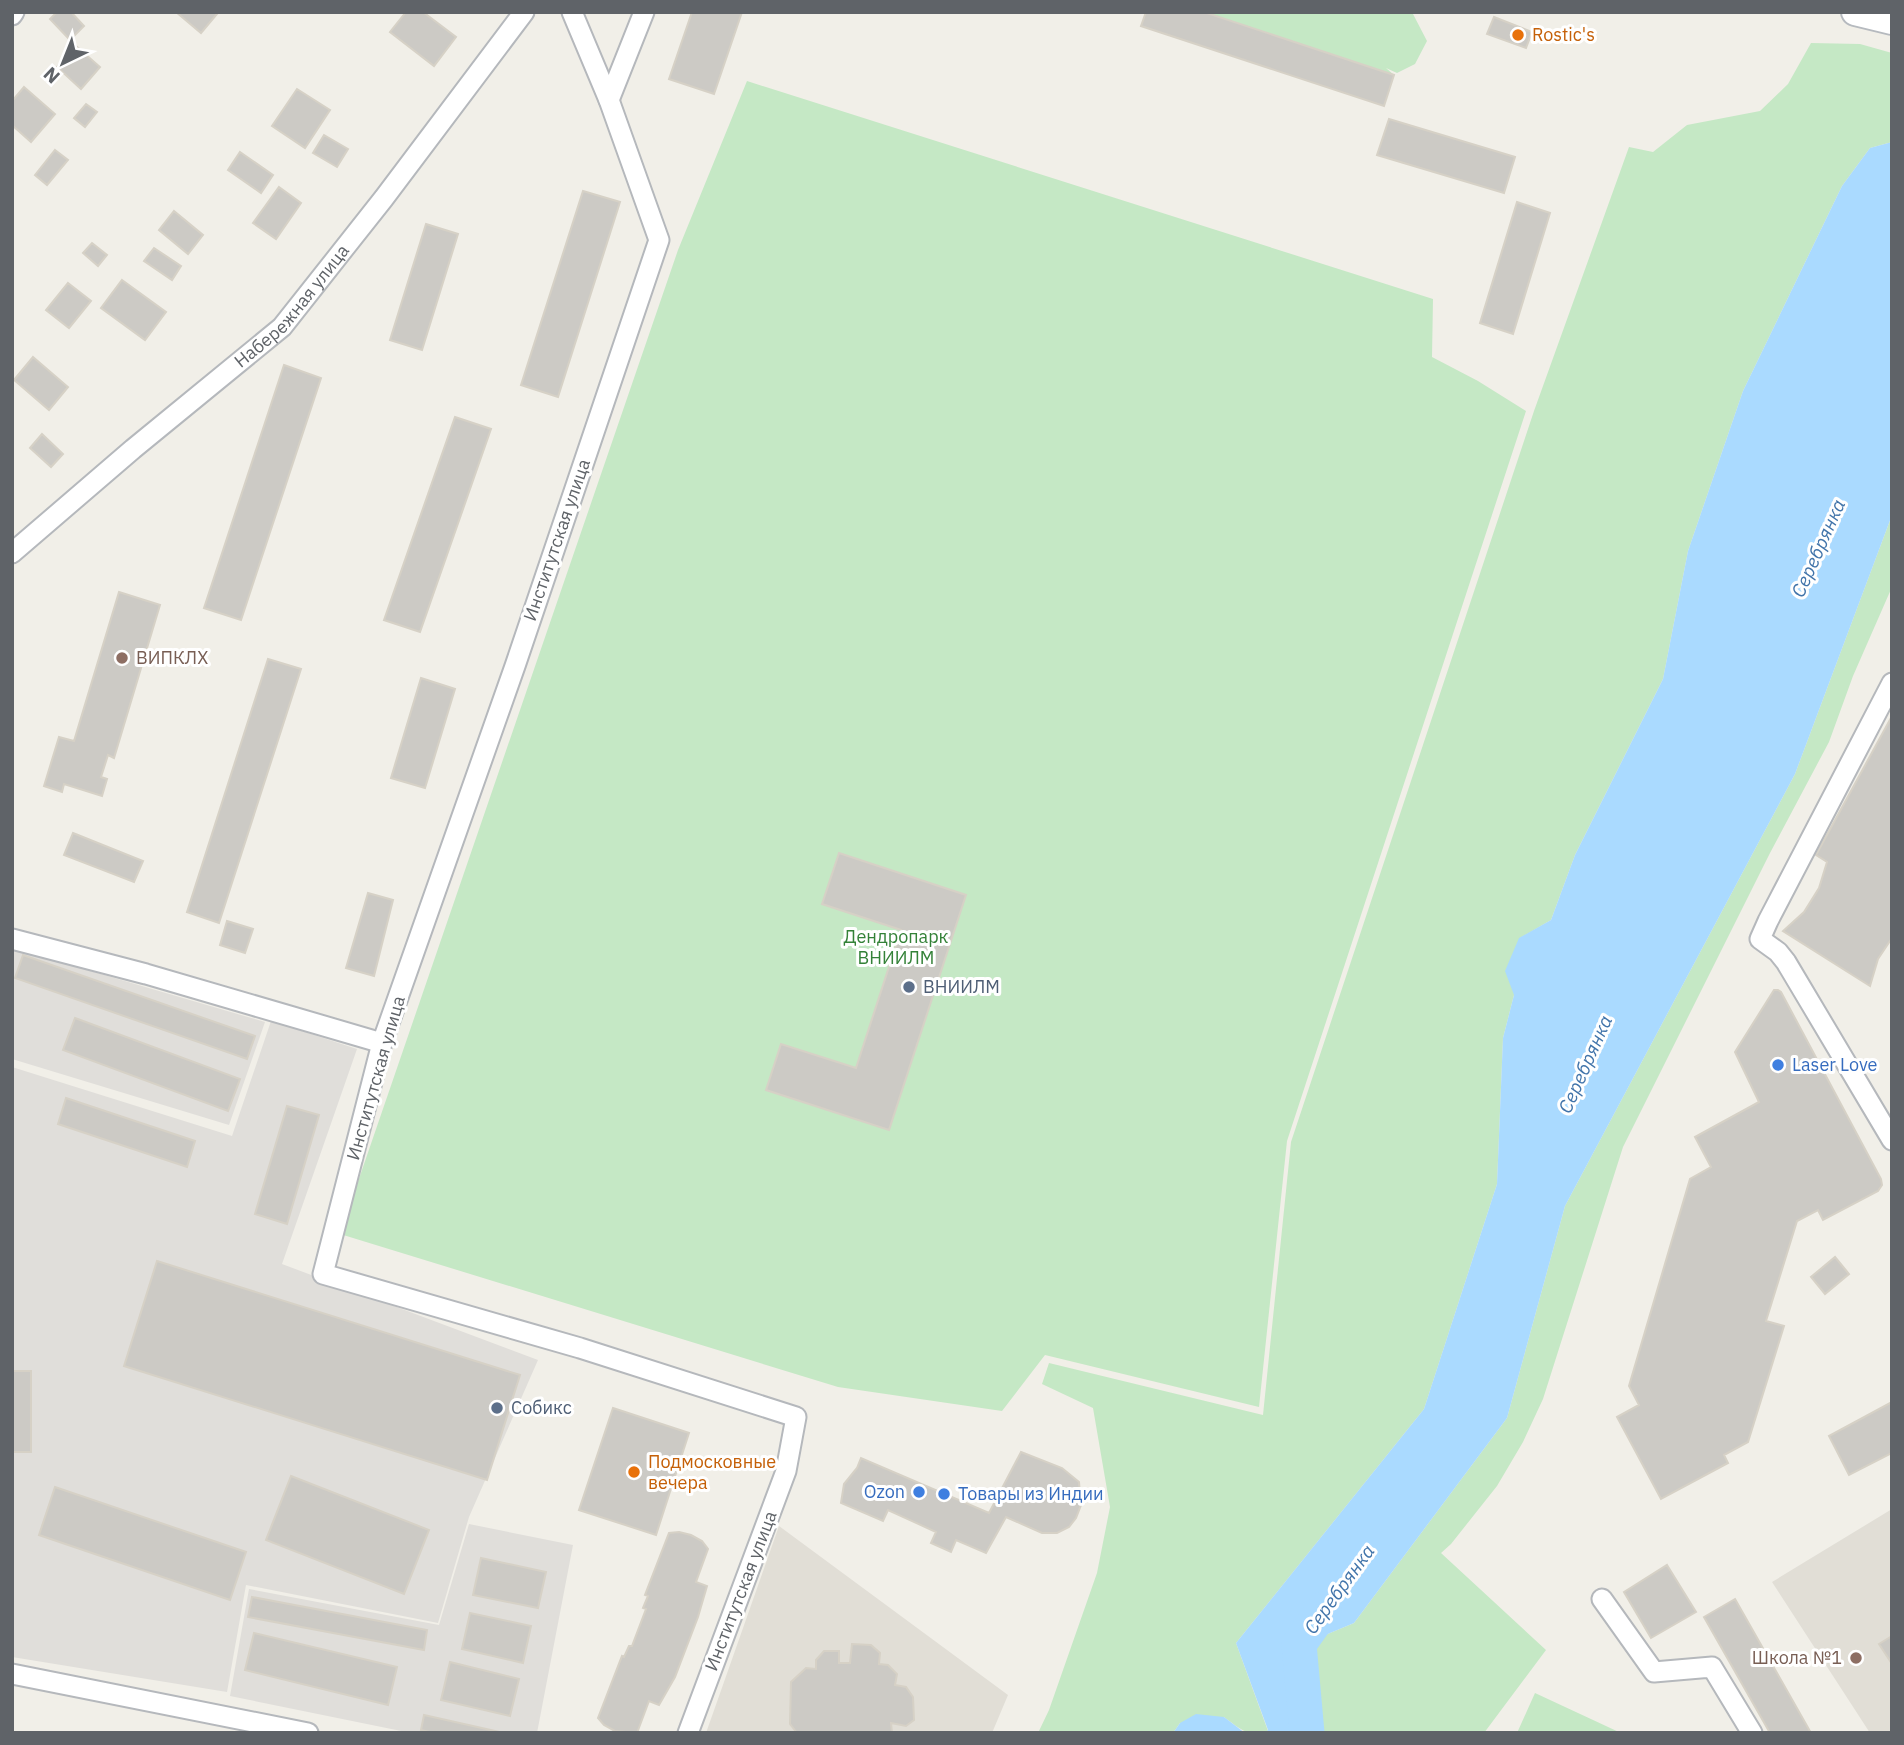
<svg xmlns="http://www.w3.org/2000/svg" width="1904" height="1745" font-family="'IBM Plex Sans',sans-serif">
  <rect width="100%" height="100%" fill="#f1efe8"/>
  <path fill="#e0deda" d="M12,948L265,1022L229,1125L12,1059Z
    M271,1021L357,1049L282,1264L538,1360L469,1517L438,1623L246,1585L227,1692L12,1657V1067L232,1136Z
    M469,1524L573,1545L537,1733H411L230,1696L249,1589L439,1625Z"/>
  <path fill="#e1ded6" d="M1892,1509V1733H1870L1772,1582Z
    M779,1526L1008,1695L992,1733H706Z"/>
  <path fill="#c5e8c5" d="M1204,12H1408L1413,14L1427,41L1415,64L1397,73L1386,68L1394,75Z
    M1811,43L1860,44L1892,53V142L1870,148L1842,186L1743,391L1688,551L1663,679L1575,855L1551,920L1520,938L1514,995L1503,1038L1497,1184L1424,1409L1236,1643L1268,1731C1248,1738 1239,1728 1224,1717L1180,1723L1173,1733H1038L1049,1710L1097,1573L1110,1507L1093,1408L1042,1384L1049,1363L1263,1415L1291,1142L1534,411L1629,147L1653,152L1687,125L1760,111L1788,84Z
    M747,81L1433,299L1432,357L1478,381L1526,411L1287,1141L1259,1407L1045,1355L1002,1411L838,1387L340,1234L678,250Z
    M1892,515V587L1853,676L1829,742L1770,853L1623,1147L1543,1399L1523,1442L1497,1486L1451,1544L1441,1553L1546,1650L1484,1733H1298L1289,1666L1299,1646L1354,1623L1507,1418L1565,1206L1795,774Z
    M1535,1693L1621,1733H1517Z"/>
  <path fill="#aadaff" d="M1892,142V515L1795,774L1565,1206L1507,1418L1354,1623L1299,1646L1289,1666L1298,1733H1265L1268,1730L1236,1643L1424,1409L1497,1184L1503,1038L1514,995L1505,971L1519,938L1551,920L1575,855L1663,679L1688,551L1743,391L1842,186L1870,148Z
    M1196,1714L1224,1717L1245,1733H1173L1180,1723Z"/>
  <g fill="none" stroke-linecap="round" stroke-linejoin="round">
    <path stroke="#aadaff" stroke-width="35" d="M1307,1733L1299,1644L1324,1609"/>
  </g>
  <path fill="#cccac5" stroke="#d6d1c6" stroke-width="2" d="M57,12H71L84,26L70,40L50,19Z
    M176,12H214L217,14L201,33Z
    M406,12H423L456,37L434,66L390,32Z
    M692,12H742L714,94L669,79Z
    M1146,12H1204L1394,75L1384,106L1141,26Z
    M1494,17L1532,32L1526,48L1487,34Z
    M76,46L100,67L81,89L57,67Z
    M24,87L55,114L31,142L12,125V101Z
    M297,89L330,110L305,148L272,126Z
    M86,104L97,112L85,127L74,118Z
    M1389,119L1515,157L1504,193L1377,155Z
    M324,135L348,149L337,167L313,153Z
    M55,150L68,160L47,185L35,175Z
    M240,152L273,175L261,193L228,170Z
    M279,187L301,203L276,239L253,223Z
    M583,191L620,202L558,397L521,385Z
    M1517,202L1550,213L1513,334L1480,323Z
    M174,211L203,235L188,254L159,230Z
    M426,224L458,234L422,350L390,340Z
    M426,224L458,234L422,350L390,340Z
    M92,243L107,255L98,266L83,253Z
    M154,248L181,266L172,280L144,261Z
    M122,280L166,312L145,340L101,308Z
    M68,283L91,301L69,328L46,310Z
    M33,357L68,387L49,410L14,380Z
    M284,365L321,378L241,620L204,608Z
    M455,417L491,429L420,632L384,620Z
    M42,434L63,454L51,467L30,448Z
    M119,592L160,605L114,758L108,755L101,777L107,779L102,796L64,784L62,792L44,786L59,737L74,741Z
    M268,659L301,669L219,923L187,912Z
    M421,678L455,689L425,788L391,778Z
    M1892,716V938L1878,959L1870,986L1783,931L1804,912L1819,888L1827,862L1816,855Z
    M73,833L143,861L134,882L64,855Z
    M839,853L966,895L889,1130L766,1090L781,1044L856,1068L901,930L822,904Z
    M368,893L393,900L374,976L346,968Z
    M227,921L253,929L245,953L220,945Z
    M23,955L255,1036L247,1059L15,978Z
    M1774,990H1778L1781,992L1881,1179L1882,1185L1878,1191L1823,1220L1818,1210L1797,1221L1766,1321L1784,1326L1748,1442L1724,1455L1728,1463L1661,1499L1617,1417L1639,1405L1629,1386L1690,1179L1711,1167L1695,1137L1759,1102L1735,1052Z
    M75,1018L240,1079L228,1111L63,1050Z
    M66,1098L195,1141L187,1167L58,1124Z
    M287,1106L319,1115L287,1224L255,1214Z
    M1835,1257L1849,1274L1825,1294L1811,1277Z
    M157,1261L520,1375L487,1480L124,1366Z
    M12,1371H31V1452H12Z
    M1892,1402V1453L1849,1475L1829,1436Z
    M613,1408L689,1433L656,1535L579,1510Z
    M1021,1452L1062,1468L1079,1482L1081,1505L1076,1518L1069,1527L1057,1533H1042L1006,1517L986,1553L956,1540L951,1552L931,1543L936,1532L888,1510L883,1521L841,1503L844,1484L857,1468L861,1458L989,1513Z
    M291,1476L429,1530L404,1594L266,1540Z
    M55,1487L246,1552L230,1600L39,1535Z
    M679,1532L691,1535L702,1541L708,1549L696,1582L707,1586L698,1617L675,1677L659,1705L649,1701L637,1733L615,1731L604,1725L598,1718L622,1656L624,1657L629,1646H632L646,1609L643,1608L648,1596L645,1595L669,1533Z
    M481,1558L546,1572L538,1608L473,1595Z
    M1667,1565L1696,1612L1651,1638L1624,1592Z
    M252,1597L427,1630L424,1650L248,1617Z
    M1735,1599L1811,1733H1770L1704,1617Z
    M470,1613L531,1626L523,1663L462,1649Z
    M254,1633L397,1667L388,1705L245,1670Z
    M1892,1636V1664L1879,1644Z
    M852,1644L871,1645L880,1653L879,1664L888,1665L897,1674L895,1685L906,1687L913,1697L914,1720L906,1726L891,1723L892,1733H797L790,1724L791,1682L806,1668L816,1669V1660L824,1651H839V1663H850Z
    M450,1662L519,1679L510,1716L441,1700Z
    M424,1715L504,1733H434L421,1730Z"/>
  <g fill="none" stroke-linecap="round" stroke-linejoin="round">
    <defs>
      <g id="minor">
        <path d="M572,12L609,100L659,240L515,666L382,1043L323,1274L580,1348L796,1417L786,1471L688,1733"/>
        <path d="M12,15L14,12"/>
        <path d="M609,100L644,12"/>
        <path id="s1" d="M12,553L133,449L282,327L384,198L524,12"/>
        <path d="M1892,683L1768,921L1760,939L1778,952L1786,962L1892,1140"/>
        <path d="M12,939L146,974L382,1043"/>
        <path d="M1602,1599L1654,1672L1712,1667L1752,1733"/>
        <path d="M12,1674L308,1733"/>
      </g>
      <path id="secondary" d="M1855,12L1892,21"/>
    </defs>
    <use href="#minor" stroke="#b5b8bc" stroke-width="23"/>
    <use href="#secondary" stroke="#b6babf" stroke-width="30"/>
    <use href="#minor" stroke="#fff" stroke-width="19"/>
    <use href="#secondary" stroke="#fff" stroke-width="26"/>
  </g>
  <g fill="#e8710a" stroke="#fff" stroke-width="2.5">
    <circle cx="1518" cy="35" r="7"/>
    <circle cx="634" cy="1472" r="7"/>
  </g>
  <g fill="#8d6e63" stroke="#fff" stroke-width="2.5">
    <circle cx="122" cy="658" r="7"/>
    <circle cx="1856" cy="1658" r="7"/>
  </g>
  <g fill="#5c6f8a" stroke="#fff" stroke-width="2.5">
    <circle cx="909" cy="987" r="7"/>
    <circle cx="497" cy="1408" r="7"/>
  </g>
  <g fill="#3f7fe0" stroke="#fff" stroke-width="2.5">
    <circle cx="1778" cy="1065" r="7"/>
    <circle cx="919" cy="1492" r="7"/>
    <circle cx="944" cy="1494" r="7"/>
  </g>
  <g text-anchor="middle" stroke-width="6" stroke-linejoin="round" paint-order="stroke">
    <g font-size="18" fill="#c56008" stroke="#fff" text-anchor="start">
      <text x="1532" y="41">Rostic's</text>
      <text x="648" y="1468">Подмосковные<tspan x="648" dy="21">вечера</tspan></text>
    </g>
    <g font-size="18" fill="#5f6368" stroke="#fff">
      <text dy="6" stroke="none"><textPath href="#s1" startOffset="374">Набережная улица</textPath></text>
      <text transform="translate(557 540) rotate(-71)" y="6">Институтская улица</text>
      <text transform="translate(376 1078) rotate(-74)" y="6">Институтская улица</text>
      <text transform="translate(741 1591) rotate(-69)" y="6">Институтская улица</text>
    </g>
    <g font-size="18" fill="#785e54" stroke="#fff" text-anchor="start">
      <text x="136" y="664">ВИПКЛХ</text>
      <text x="1842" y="1664" text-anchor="end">Школа №1</text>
    </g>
    <g font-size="18" fill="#348238" stroke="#fff">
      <text x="896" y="943">Дендропарк<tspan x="896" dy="21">ВНИИЛМ</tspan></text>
    </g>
    <g font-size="18" fill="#4e5e75" stroke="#fff" text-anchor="start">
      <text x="923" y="993">ВНИИЛМ</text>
      <text x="511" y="1414">Собикс</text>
    </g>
    <g font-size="18" fill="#366cbe" stroke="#fff" text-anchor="start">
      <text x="1792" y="1071">Laser Love</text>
      <text x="905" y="1498" text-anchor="end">Ozon</text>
      <text x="958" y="1500">Товары из Индии</text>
    </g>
    <g font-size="19" font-style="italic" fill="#4174aa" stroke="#fff">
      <text transform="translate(1818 548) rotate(-66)" y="7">Серебрянка</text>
      <text transform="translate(1585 1064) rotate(-66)" y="7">Серебрянка</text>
      <text transform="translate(1339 1589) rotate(-54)" y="7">Серебрянка</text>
    </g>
  </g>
  <rect width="1904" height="1745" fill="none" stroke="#5f6368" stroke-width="28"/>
  <g transform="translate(63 63) rotate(223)" stroke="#ffffff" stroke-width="5" paint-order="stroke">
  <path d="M0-5L12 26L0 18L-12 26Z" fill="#5f6368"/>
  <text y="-10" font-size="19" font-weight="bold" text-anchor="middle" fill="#5f6368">N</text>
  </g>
</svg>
